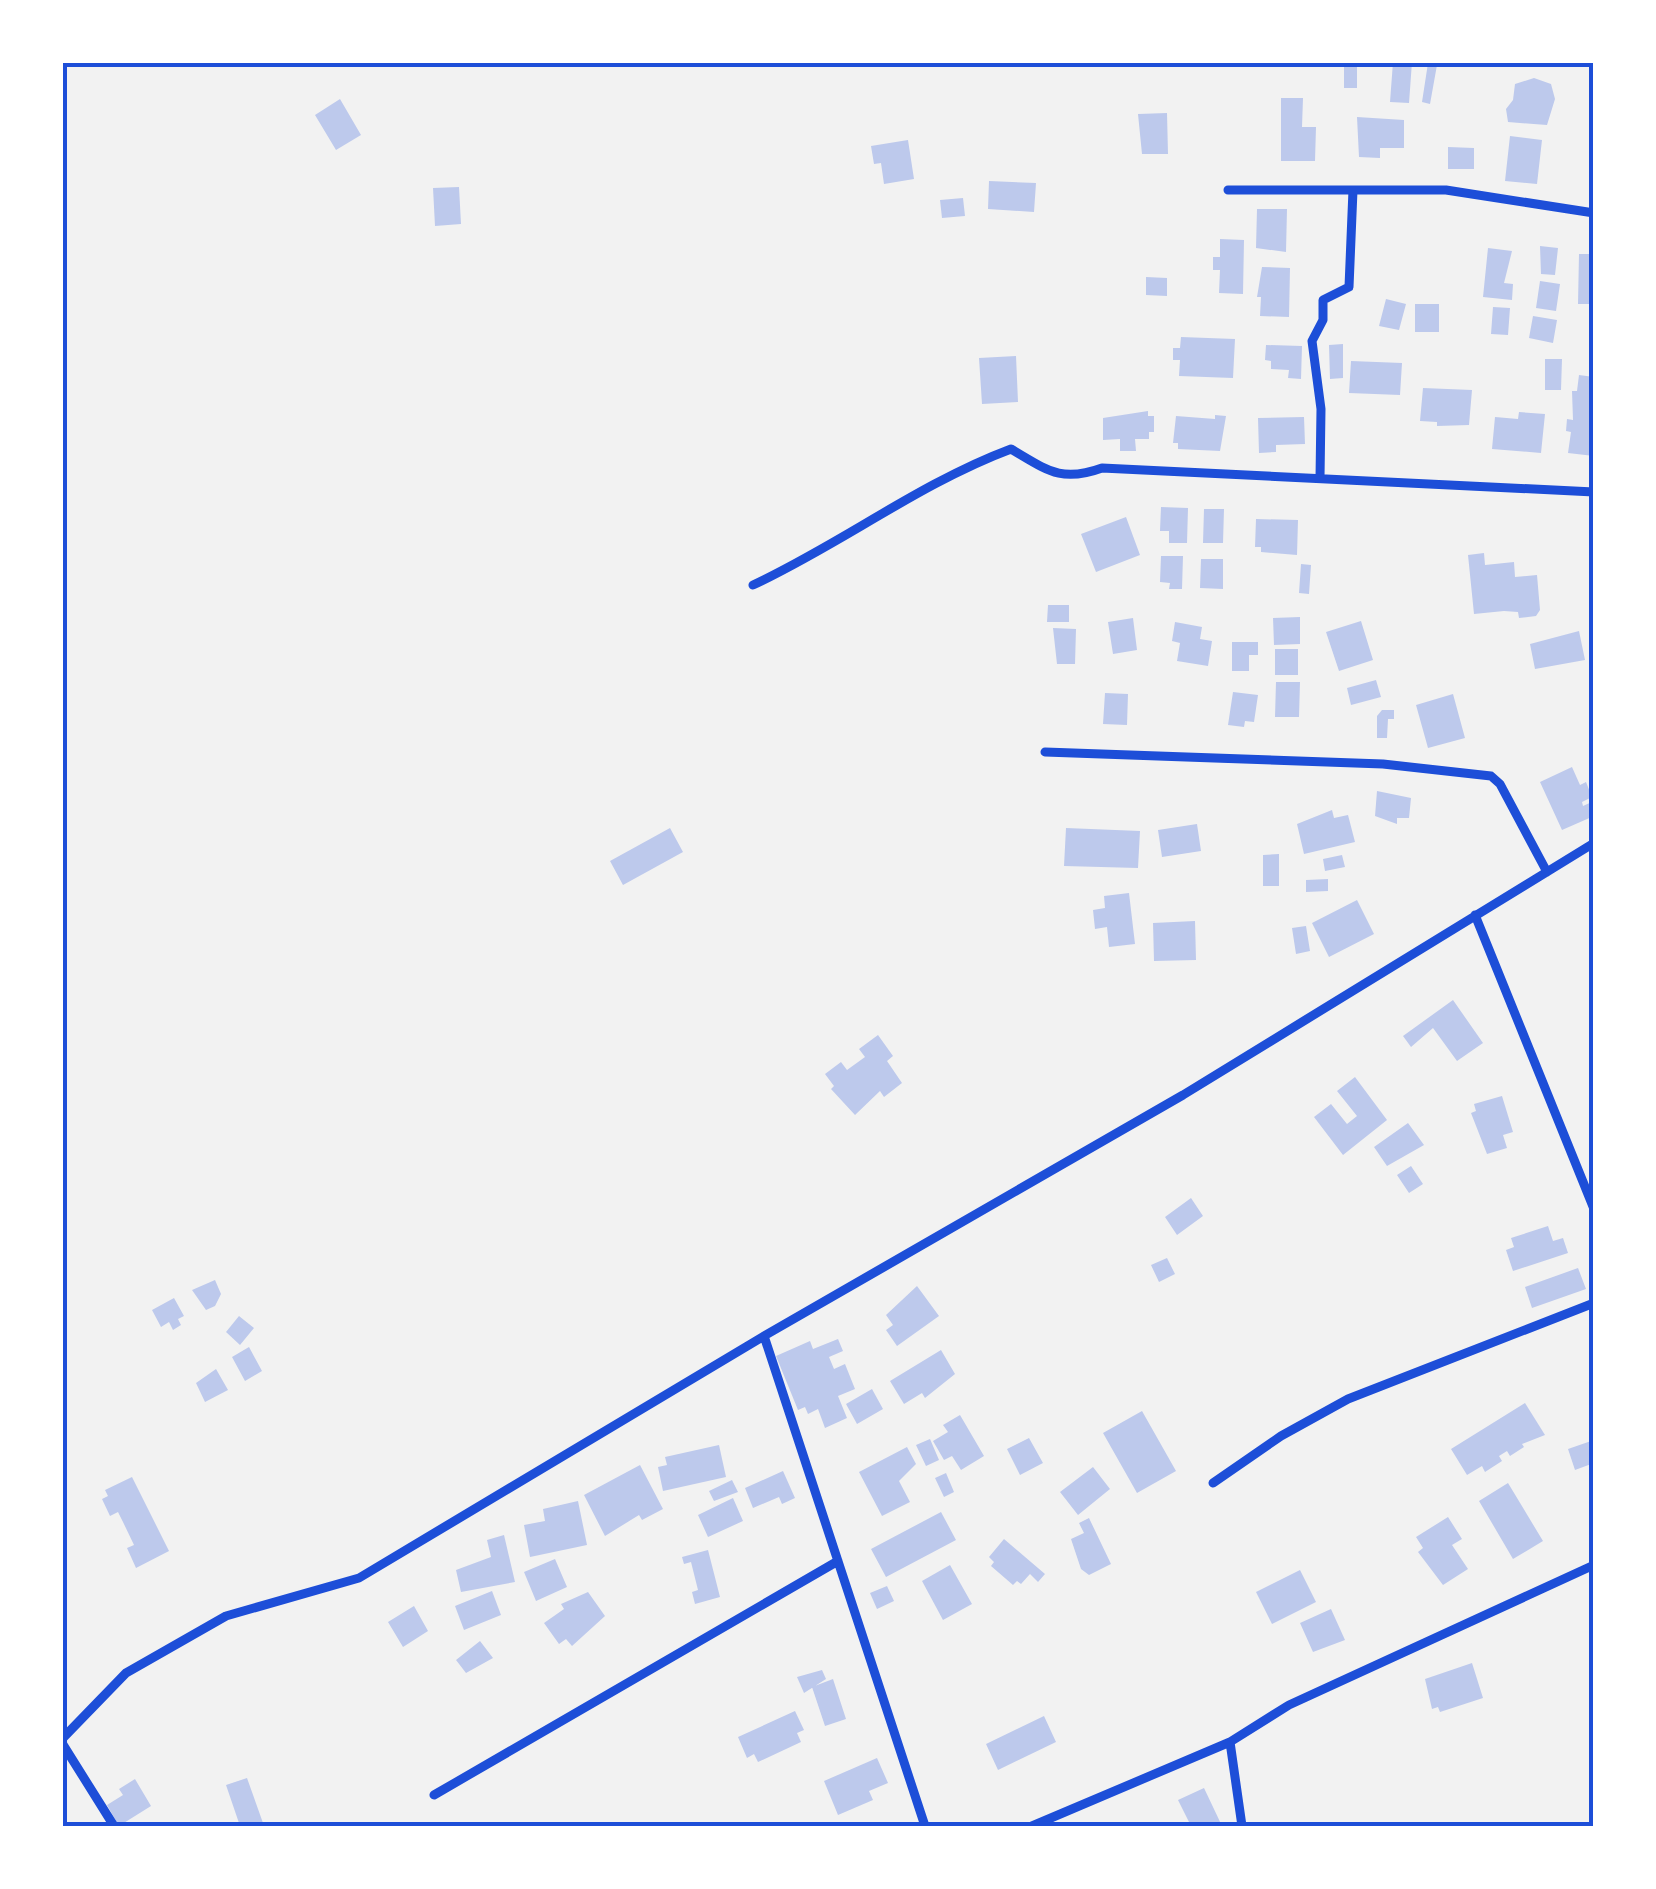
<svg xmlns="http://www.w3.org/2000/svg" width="1656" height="1889" font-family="Montserrat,sans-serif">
  <rect width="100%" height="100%" fill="#f2f2f2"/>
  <path fill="#bdc9ec" d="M1393,62H1412L1409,103L1390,102Z
    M1428,63L1437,65L1430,104L1422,102Z
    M1344,66H1357V88H1344Z
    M1534,78L1551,84L1555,99L1547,125L1508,122L1506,109L1513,100L1515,84Z
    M1281,98H1303L1302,127H1316L1315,161H1281Z
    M340,99L361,135L336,150L315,115Z
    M1167,113L1168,154H1142L1138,114Z
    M1357,117L1404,120V148H1380V158L1359,157Z
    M1510,136L1542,140L1537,184L1505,181Z
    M908,140L914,179L884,184L881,163L874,164L871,146Z
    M1448,147L1474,148V169H1448Z
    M989,181L1036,183L1034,212L988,209Z
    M459,187L461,224L435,226L433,188Z
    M963,198L965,216L942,218L940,200Z
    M1257,209H1287L1286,252L1256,248Z
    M1220,239L1244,240L1243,294L1219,293L1220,270H1213V257H1220Z
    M1540,246L1558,248L1555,275L1541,274Z
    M1488,248L1512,251L1504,283L1513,284L1512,300L1483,297Z
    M1579,254H1594V304H1578Z
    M1262,267L1290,268L1289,317L1260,316L1261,297H1257Z
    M1146,277L1167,278V296L1146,295Z
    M1540,281L1560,284L1556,311L1536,308Z
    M1386,299L1406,304L1399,330L1379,326Z
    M1415,304H1439V332H1415Z
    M1493,307L1510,308L1508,335L1491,334Z
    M1533,316L1557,320L1553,343L1529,338Z
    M1181,337L1235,339L1233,378L1179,376L1180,360H1173V348H1180Z
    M1343,344V378L1330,379L1329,345Z
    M1266,345L1302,346L1301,379L1288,378L1289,370L1271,369V361L1265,360Z
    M1016,356L1018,402L982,404L979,358Z
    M1545,359H1562L1561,390H1545Z
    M1351,361L1402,363L1400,395L1349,393Z
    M1579,375L1594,377V456L1568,453L1571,432L1566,431L1567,419L1573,420L1572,391H1577Z
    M1423,388L1472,390L1469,425L1437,426V422L1420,421Z
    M1148,411V416H1154V432H1149V439H1135L1136,451H1120V439L1103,440V418Z
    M1519,412L1545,414L1541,453L1492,449L1495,417L1518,419Z
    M1215,415L1226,416L1220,451L1178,449V443H1173L1176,416L1215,419Z
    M1304,417L1305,444L1276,445V452L1259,453L1258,418Z
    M1161,507L1188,508L1187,543H1169V531H1160Z
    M1204,509H1224L1223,543H1203Z
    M1126,517L1140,555L1096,572L1081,534Z
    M1256,519L1298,520L1297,555L1261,552V547H1255Z
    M1484,553L1485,565L1514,562L1515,577L1537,575L1540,610L1536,616L1519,618L1518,612L1504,611L1474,614L1468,555Z
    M1161,556H1183L1182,589H1169L1170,583L1160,582Z
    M1201,559H1223V589L1200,588Z
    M1301,564L1311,565L1309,594L1299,593Z
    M1048,605H1069V622H1047Z
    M1300,617V644L1274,645L1273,618Z
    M1133,618L1137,650L1113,654L1108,622Z
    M1361,621L1373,660L1339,671L1326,632Z
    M1175,622L1202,627L1200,639L1212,641L1208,666L1177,661L1180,643L1172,641Z
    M1053,628L1076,629L1075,664H1057Z
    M1579,631L1585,660L1535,669L1530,644Z
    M1232,642H1258V655H1249V671H1232Z
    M1275,649H1298V675H1275Z
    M1376,680L1381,697L1351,705L1347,688Z
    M1276,682H1300L1299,717H1275Z
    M1233,692L1258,695L1254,722L1245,721L1244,727L1228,725Z
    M1105,693L1128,694L1127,725L1103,724Z
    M1453,694L1465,738L1428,748L1416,705Z
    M1382,710H1394V719H1388L1387,738H1377V716Z
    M1572,767L1580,785L1586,782L1592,797L1582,802L1583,806L1594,801V816L1562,830L1540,782Z
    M1377,791L1411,798L1409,818H1397V824L1375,816Z
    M1332,810L1334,818L1348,815L1355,842L1304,854L1297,824Z
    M1197,824L1201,851L1162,857L1158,830Z
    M670,828L683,852L623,885L610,861Z
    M1066,828L1140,831L1138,868L1064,866Z
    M1279,854V886H1263V855Z
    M1342,855L1345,867L1325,871L1323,859Z
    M1328,879V891L1306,892V880Z
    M1129,893L1135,944L1109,947L1107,927L1095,929L1093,910L1105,908L1104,896Z
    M1357,900L1374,934L1329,957L1312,923Z
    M1195,921L1196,960L1154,961L1153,923Z
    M1306,926L1310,951L1296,954L1292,928Z
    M1453,1000L1483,1043L1457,1061L1433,1028L1411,1047L1403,1036Z
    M878,1035L893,1056L887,1061L902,1083L884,1097L880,1091L855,1115L831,1089L834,1086L825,1074L841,1062L847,1070L865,1057L859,1049Z
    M1355,1077L1387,1120L1343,1155L1314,1117L1331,1104L1347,1124L1357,1116L1337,1091Z
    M1502,1096L1513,1132L1503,1135L1507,1148L1487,1154L1471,1113L1476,1111L1474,1104Z
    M1408,1123L1424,1145L1387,1166L1374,1147Z
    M1411,1166L1423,1184L1409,1193L1397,1175Z
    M1191,1198L1203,1216L1177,1235L1165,1217Z
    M1548,1226L1553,1241L1563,1238L1568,1253L1513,1271L1506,1250L1514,1247L1511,1238Z
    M1167,1258L1175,1274L1159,1282L1151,1265Z
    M1578,1268L1586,1289L1532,1308L1525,1287Z
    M215,1280L221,1294L215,1306L206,1310L192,1290Z
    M917,1286L939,1316L897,1346L886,1330L893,1325L886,1315Z
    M174,1298L184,1316L178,1319L181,1325L173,1330L169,1322L161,1327L152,1310Z
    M239,1316L254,1328L240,1345L226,1332Z
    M838,1339L843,1351L829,1357L834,1369L845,1364L855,1389L838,1396L847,1418L825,1428L818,1409L808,1414L805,1407L798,1410L776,1356L810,1341L813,1349Z
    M249,1347L262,1371L245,1381L232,1357Z
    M941,1350L955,1374L925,1398L922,1393L904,1404L890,1381Z
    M216,1369L228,1390L205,1402L196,1383Z
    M872,1389L883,1409L857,1424L846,1404Z
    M1525,1403L1545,1435L1522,1444L1524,1447L1510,1456L1507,1451L1499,1456L1502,1461L1485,1472L1482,1466L1467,1475L1451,1449Z
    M1142,1411L1176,1471L1137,1493L1103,1433Z
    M960,1415L984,1456L961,1470L952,1456L944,1460L933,1441L948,1432L943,1425Z
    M1029,1438L1043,1463L1020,1475L1007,1449Z
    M930,1439L939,1460L926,1466L916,1445Z
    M1594,1440V1463L1575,1470L1568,1449Z
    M719,1445L726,1477L663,1491L658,1467L667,1465L665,1457Z
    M907,1447L916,1464L899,1481L910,1502L882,1516L859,1472Z
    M640,1465L663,1509L642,1520L639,1515L605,1536L584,1495Z
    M1093,1467L1110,1489L1078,1515L1060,1492Z
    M783,1471L795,1498L782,1504L779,1497L753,1508L745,1488Z
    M946,1473L954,1492L944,1497L935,1478Z
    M132,1477L169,1551L136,1568L127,1548L134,1545L123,1522L118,1512L110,1516L102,1499L108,1496L105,1490Z
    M732,1480L738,1492L714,1501L709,1491Z
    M1508,1483L1543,1541L1513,1559L1479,1501Z
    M733,1498L743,1521L708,1537L698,1515Z
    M578,1501L587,1545L530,1557L524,1525L545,1521L543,1509Z
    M941,1512L956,1540L886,1577L871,1549Z
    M1448,1517L1462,1539L1452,1545L1468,1569L1443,1585L1418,1552L1423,1548L1416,1537Z
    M1089,1518L1111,1564L1089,1575L1081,1569L1071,1539L1084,1533L1079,1523Z
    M504,1535L515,1582L461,1592L456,1570L491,1557L487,1540Z
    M1004,1539L1045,1574L1038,1582L1030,1574L1021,1584L1017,1581L1013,1585L991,1566L994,1562L989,1557Z
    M708,1550L720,1597L695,1604L692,1592L698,1590L691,1562L684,1564L682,1557Z
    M555,1559L567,1587L536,1601L524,1572Z
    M950,1565L972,1604L943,1620L922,1581Z
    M1300,1570L1316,1602L1272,1624L1256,1592Z
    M887,1586L894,1601L877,1609L870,1593Z
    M492,1591L501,1615L464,1630L455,1606Z
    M588,1592L605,1616L572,1646L566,1639L559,1644L544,1623L564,1609L561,1604Z
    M414,1606L428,1631L403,1647L388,1622Z
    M1331,1609L1345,1640L1313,1652L1300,1623Z
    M480,1641L493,1658L466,1673L456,1660Z
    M1472,1663L1483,1698L1440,1712L1438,1707L1432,1709L1425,1679Z
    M822,1670L826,1679L804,1693L797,1677Z
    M833,1679L846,1719L825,1726L812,1687Z
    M795,1711L804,1730L797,1733L801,1742L758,1762L754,1754L747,1758L738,1737Z
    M1044,1716L1056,1742L998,1770L986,1744Z
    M877,1758L888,1783L869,1791L873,1800L838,1815L824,1781Z
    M247,1778L263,1823L240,1826L226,1785Z
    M135,1779L151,1806L119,1826L107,1805L123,1795L119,1789Z
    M1204,1788L1222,1826H1191L1178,1800Z"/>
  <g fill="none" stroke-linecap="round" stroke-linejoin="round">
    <path stroke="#1d4ed8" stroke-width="9" d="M1228,190H1446L1594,213
      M1320,478L1321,409L1312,341L1323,320V300L1349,287L1353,190
      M753,585C841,544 920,483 1011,449C1047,470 1061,483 1102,468L1594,492
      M1045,752L1383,764L1491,776L1500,784L1547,872
      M1475,915L1594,1209
      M764,1336L925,1826
      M1213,1483L1281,1436L1348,1399L1594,1303
      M62,1739L126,1673L226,1616L359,1578L764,1336L1183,1095L1594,843
      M1230,1742L1289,1705L1594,1565
      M62,1743L114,1826
      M434,1795L838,1561
      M1032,1826L1230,1742L1242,1826"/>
  </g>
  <rect width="1656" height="1889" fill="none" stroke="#ffffff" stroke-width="130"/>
  <rect x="65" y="65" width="1526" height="1759" fill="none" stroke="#1d4ed8" stroke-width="4"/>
</svg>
